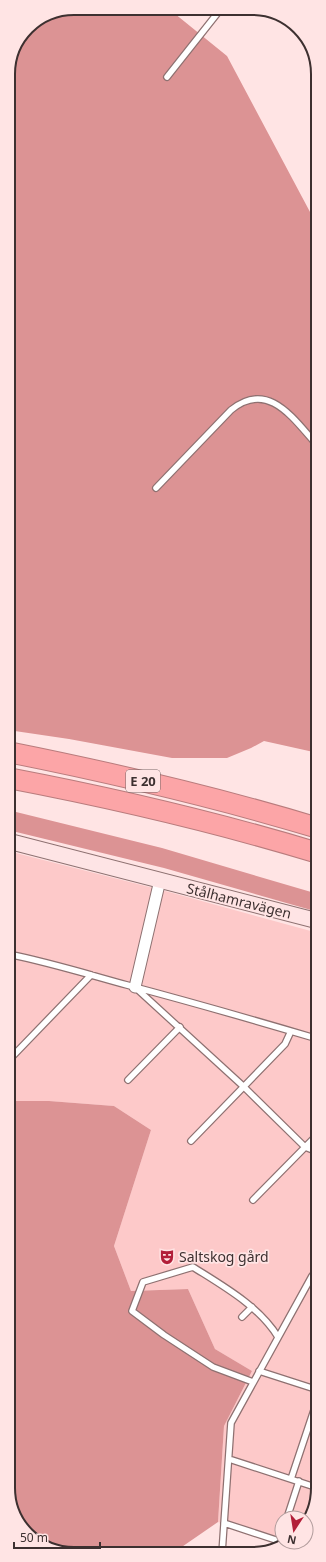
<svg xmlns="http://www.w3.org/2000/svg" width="326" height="1562" font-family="'Noto Sans',sans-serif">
  <rect width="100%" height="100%" fill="#ffe4e4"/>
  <path fill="#fdc9c9" d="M8,851L169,892L318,933V1492L306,1518H282V1542H283L278,1545L218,1522L224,1426L252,1371L215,1349L188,1289L131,1291L114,1246L151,1130L114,1106L49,1101H8Z"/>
  <path fill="#dc9394" d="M74,8L169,9L227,56L318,227V753L264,741L251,748L227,758H172L69,739L8,730V70L28,27Z
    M8,810L162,848L318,894V912L164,868L8,830Z
    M8,1101H49L114,1106L151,1130L114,1246L131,1291L188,1289L215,1349L252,1371L224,1426L218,1522L173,1553H61L25,1532L9,1496Z"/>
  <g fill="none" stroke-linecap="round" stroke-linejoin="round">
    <defs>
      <path id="lane" d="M167,77L220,10
        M156,488L231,410C269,379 294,420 318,446
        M8,954C48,962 87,974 127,985C191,1002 254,1020 318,1039
        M137,989L243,1086L305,1147L318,1152
        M8,1061L91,975
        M128,1080L180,1027
        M191,1141L285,1044L291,1031
        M253,1200L318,1134
        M242,1317L252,1307
        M259,1371L318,1390
        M253,1382L213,1367L164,1335L132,1311L143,1282L193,1267C223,1286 259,1306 278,1337
        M229,1459L318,1488
        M291,1479L318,1398
        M287,1518L299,1481
        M224,1523L282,1542
        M279,1541L282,1531
        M222,1553L231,1423L312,1276L318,1281"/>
      <path id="street" d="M135,987L160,880"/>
      <path id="secondary" d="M8,841L318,921"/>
      <path id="highway" d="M8,752C113,773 216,797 318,828
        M8,778C113,798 216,822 318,853"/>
    </defs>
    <use href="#lane" stroke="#8e7171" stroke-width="8"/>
    <use href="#street" stroke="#8e7171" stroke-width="13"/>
    <use href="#secondary" stroke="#8e7171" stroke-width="17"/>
    <use href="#highway" stroke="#b97c7d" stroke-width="22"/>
    <use href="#lane" stroke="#fff" stroke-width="5.5"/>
    <use href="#street" stroke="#fff" stroke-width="11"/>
    <use href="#secondary" stroke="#fee4e5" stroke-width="15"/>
    <use href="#highway" stroke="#fca5a7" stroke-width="20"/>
  </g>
  <defs>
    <symbol id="theatre-bare" viewBox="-9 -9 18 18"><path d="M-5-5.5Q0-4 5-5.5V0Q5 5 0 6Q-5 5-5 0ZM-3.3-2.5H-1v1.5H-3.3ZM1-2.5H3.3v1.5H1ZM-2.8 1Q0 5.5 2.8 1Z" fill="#b21f39" stroke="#ffe4e4" stroke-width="2.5" paint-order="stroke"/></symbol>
  </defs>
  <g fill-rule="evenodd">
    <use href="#theatre-bare" x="156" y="1246" width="22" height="22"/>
  </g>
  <g text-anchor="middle" stroke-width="3.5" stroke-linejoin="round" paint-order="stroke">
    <rect fill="#ffe4e4" stroke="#766" stroke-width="1" x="126" y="770" width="34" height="22" rx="3"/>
    <g font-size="13" font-weight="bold" fill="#3d3030">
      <text x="143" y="786">E 20</text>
    </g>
    <g font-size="14" fill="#3d3030" stroke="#ffe4e4">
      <text transform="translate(239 901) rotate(14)" y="5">Stålhamravägen</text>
    </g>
    <g font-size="14" fill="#3d3030" stroke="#ffe4e4" text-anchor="start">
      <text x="179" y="1262">Saltskog gård</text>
    </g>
  </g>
  <path d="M0 0H326V1562H0ZM74 15H252A59 59 0 0 1 311 74V1488A59 59 0 0 1 252 1547H74A59 59 0 0 1 15 1488V74A59 59 0 0 1 74 15Z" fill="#ffe4e4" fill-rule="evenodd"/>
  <path fill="none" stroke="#3d3030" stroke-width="2" d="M74 15H252A59 59 0 0 1 311 74V1488A59 59 0 0 1 252 1547H74A59 59 0 0 1 15 1488V74A59 59 0 0 1 74 15Z"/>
  <g transform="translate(294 1530) rotate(192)"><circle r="19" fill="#ffe4e4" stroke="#b19c9c"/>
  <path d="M0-3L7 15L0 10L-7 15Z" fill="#b21f39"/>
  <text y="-6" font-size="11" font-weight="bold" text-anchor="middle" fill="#3d3030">N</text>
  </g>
  <path d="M14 1542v6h86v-6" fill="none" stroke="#3d3030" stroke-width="2"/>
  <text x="20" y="1542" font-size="12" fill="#3d3030" stroke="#ffe4e4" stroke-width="3" paint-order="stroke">50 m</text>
</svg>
